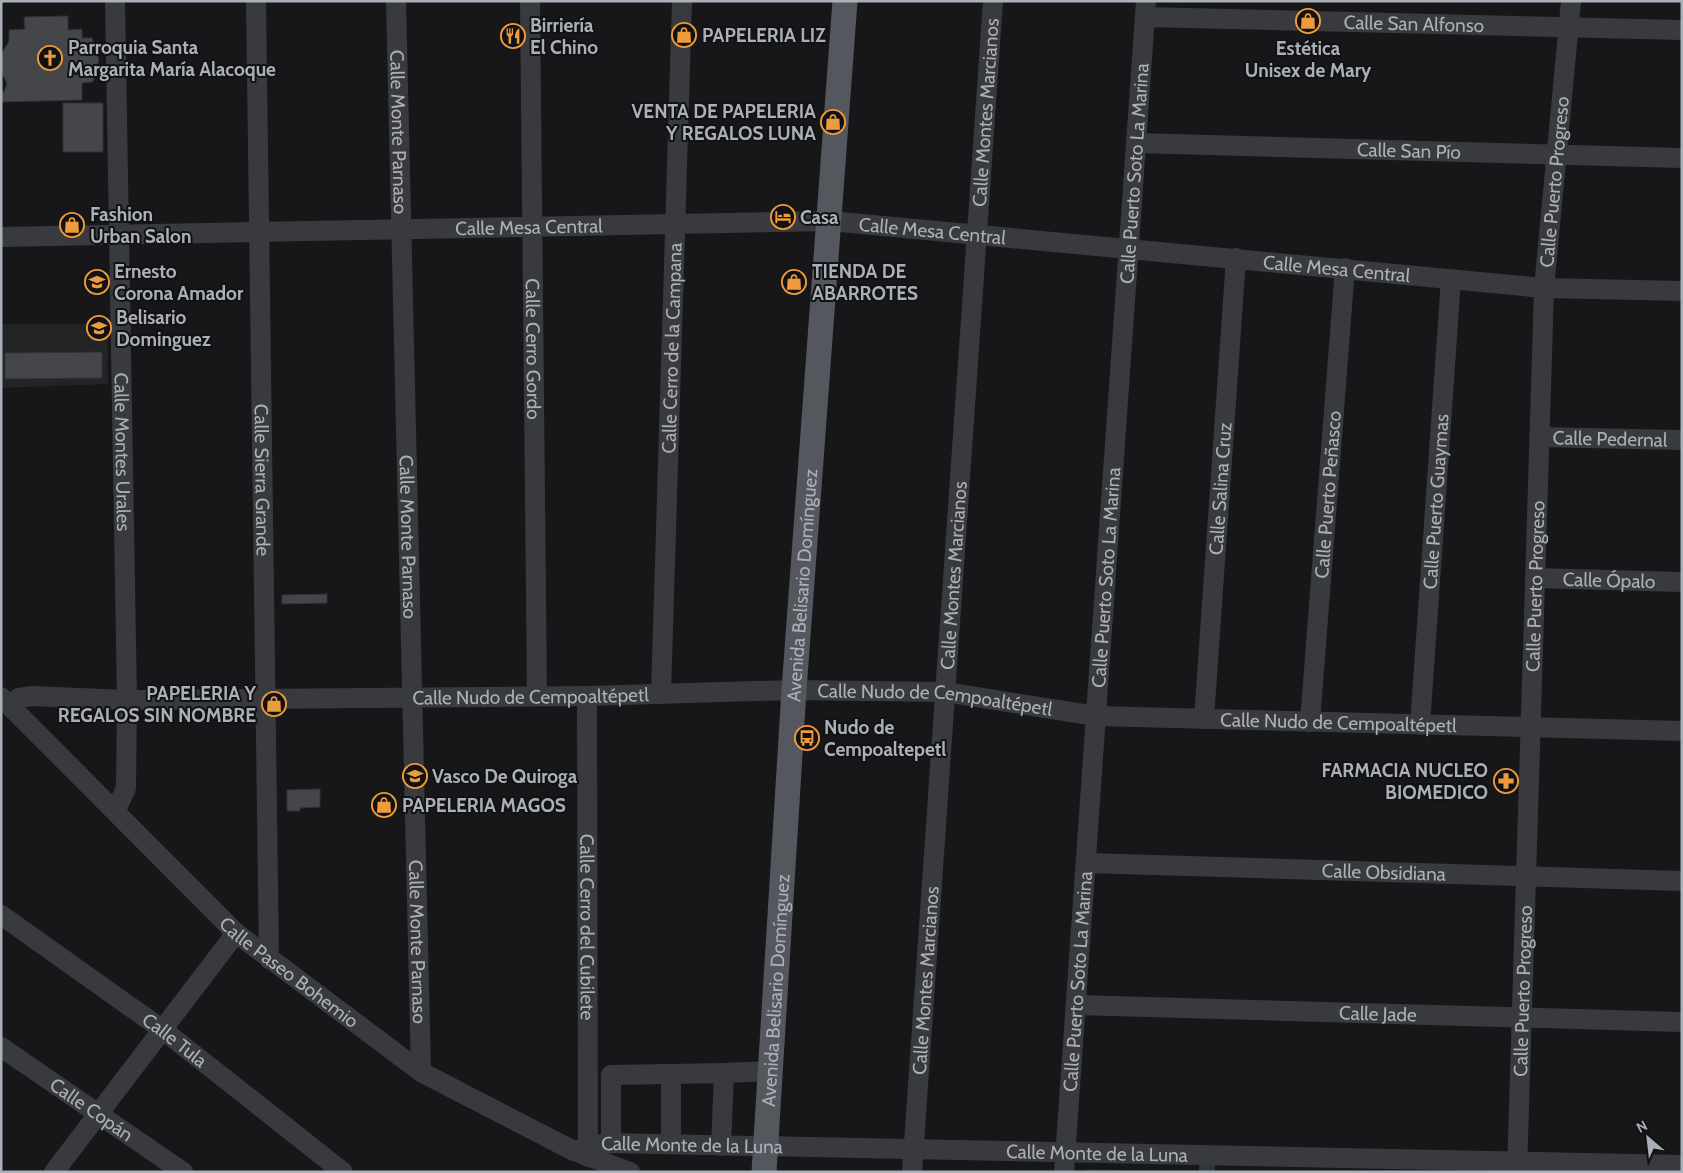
<svg xmlns="http://www.w3.org/2000/svg" width="1683" height="1173" font-family="Cabin,sans-serif">
  <rect width="100%" height="100%" fill="#171719"/>
  <path fill="#232426" d="M1,324H107L108,384L1,388Z"/>
  <path fill="#1f271f" d="M1086,1169L1196,1172H1085Z"/>
  <g fill="none" stroke-linecap="round" stroke-linejoin="round">
    <path stroke="#2d383d" stroke-width="16" d="M1207,1172V1164"/>
  </g>
  <path fill="#444649" stroke="#313235" d="M68,16V30L82,29V38H92L99,60L93,82L82,83V100L1,102V92H4L7,83L1,72V55L9,41V30L25,29L24,17Z
    M63,103H103V152H63Z
    M102,352V378L5,379V353Z
    M327,594V603L282,604V595Z
    M320,789V807L300,808V811H287V790Z"/>
  <g fill="none" stroke-linecap="round" stroke-linejoin="round">
    <g stroke="#383a3e" stroke-width="20">
      <path id="s1" d="M115,1L127,700L126,788L116,810"/>
      <path id="s2" d="M256,1L269,959"/>
      <path id="s3" d="M396,1L421,1072"/>
      <path id="s4" d="M530,1L537,695"/>
      <path id="s5" d="M1145,17L1682,30"/>
      <path id="s6" d="M1137,143L1682,158"/>
      <path id="s7" d="M1,237L830,221L1544,288L1682,291"/>
      <path id="s8" d="M1539,437L1682,440"/>
      <path id="s9" d="M1535,578L1682,582"/>
      <path id="s10" d="M661,694L682,1"/>
      <path id="s11" d="M587,696L588,1157"/>
      <path id="s12" d="M1,697L236,933L421,1072L574,1151L630,1172"/>
      <path id="s13" d="M9,705L19,698L32,696L127,700L587,696L794,690L945,692L1096,716L1682,731"/>
      <path id="s14" d="M1204,719L1236,258"/>
      <path id="s15" d="M1310,722L1345,268"/>
      <path id="s16" d="M1420,725L1451,279"/>
      <path id="s17" d="M1086,863L1682,881"/>
      <path id="s18" d="M1,915L163,1030L343,1172"/>
      <path id="s19" d="M1076,1005L1682,1022"/>
      <path id="s20" d="M1,1047L183,1172"/>
      <path d="M724,1073L771,1071"/>
      <path d="M611,1143V1075L724,1073L721,1146"/>
      <path d="M671,1144V1074"/>
      <path id="s21" d="M574,1151L590,1146L611,1143L1682,1165"/>
      <path d="M54,1172L236,933"/>
      <path id="s22" d="M912,1172L993,1"/>
      <path id="s23" d="M1064,1172L1146,1"/>
      <path id="s24" d="M1517,1172L1544,288L1571,1"/>
    </g>
    <path stroke="#54575d" stroke-width="25" id="s25" d="M764,1172L794,690L845,1"/>
  </g>
  <defs>
    <symbol id="shop-ring" viewBox="-11 -11 22 22"><circle r="9.5" fill="#121214" stroke="#ee9b3b" stroke-width="1.5"/><path d="M-5-2.5h2.3a2.7 3.5 0 0 1 5.4 0H5L5.5 6h-11ZM-1.5-2.5h3a1.5 2.3 0 0 0-3 0Z" fill="#ee9b3b"/></symbol>
    <symbol id="restaurant-ring" viewBox="-11 -11 22 22"><circle r="9.5" fill="#121214" stroke="#ee9b3b" stroke-width="1.5"/><path d="M-5-6h1v4h1v-4h1v4h1v-4h1v5L-1.5 .5V6h-2V.5L-5-1ZM5-6V6H3V1.5H1.5Q1.5-4 5-6Z" fill="#ee9b3b"/></symbol>
    <symbol id="church-ring" viewBox="-11 -11 22 22"><circle r="9.5" fill="#121214" stroke="#ee9b3b" stroke-width="1.5"/><path d="M-1.2-6h2.4v3.5h3.3v2.4h-3.3V6h-2.4V-.1h-3.3v-2.4h3.3Z" fill="#ee9b3b"/></symbol>
    <symbol id="hotel-ring" viewBox="-11 -11 22 22"><circle r="9.5" fill="#121214" stroke="#ee9b3b" stroke-width="1.5"/><path d="M-6-4.5h1.5V1H6V5H4.5V3h-9V5H-6ZM-4 0a1.8 1.8 0 1 1 3.6 0ZM.5 0V-2.5h3Q6-2.5 6 0Z" fill="#ee9b3b"/></symbol>
    <symbol id="school-ring" viewBox="-11 -11 22 22"><circle r="9.5" fill="#121214" stroke="#ee9b3b" stroke-width="1.5"/><path d="M0-5L7-2L0 1L-7-2ZM-4 1L0 2.5L4 1V4Q0 6-4 4Z" fill="#ee9b3b"/></symbol>
    <symbol id="bus-ring" viewBox="-11 -11 22 22"><circle r="9.5" fill="#121214" stroke="#ee9b3b" stroke-width="1.5"/><path d="M-5-6H5V4H4V6H2V4H-2V6H-4V4H-5ZM-3.5-4V0h7V-4ZM-3.5 1.2v1.5H-2V1.2ZM2 1.2v1.5H3.5V1.2Z" fill="#ee9b3b"/></symbol>
    <symbol id="pharmacy-ring" viewBox="-11 -11 22 22"><circle r="9.5" fill="#121214" stroke="#ee9b3b" stroke-width="1.5"/><path d="M-2-6h4v4h4v4h-4v4h-4v-4h-4v-4h4Z" fill="#ee9b3b"/></symbol>
  </defs>
  <g fill-rule="evenodd">
    <use href="#shop-ring" x="1294" y="7" width="28" height="28"/>
    <use href="#shop-ring" x="670" y="21" width="28" height="28"/>
    <use href="#restaurant-ring" x="499" y="22" width="28" height="28"/>
    <use href="#church-ring" x="36" y="44" width="28" height="28"/>
    <use href="#shop-ring" x="819" y="108" width="28" height="28"/>
    <use href="#hotel-ring" x="769" y="203" width="28" height="28"/>
    <use href="#shop-ring" x="58" y="211" width="28" height="28"/>
    <use href="#school-ring" x="83" y="268" width="28" height="28"/>
    <use href="#shop-ring" x="780" y="268" width="28" height="28"/>
    <use href="#school-ring" x="85" y="314" width="28" height="28"/>
    <use href="#shop-ring" x="260" y="690" width="28" height="28"/>
    <use href="#bus-ring" x="793" y="724" width="28" height="28"/>
    <use href="#school-ring" x="401" y="762" width="28" height="28"/>
    <use href="#pharmacy-ring" x="1492" y="767" width="28" height="28"/>
    <use href="#shop-ring" x="370" y="791" width="28" height="28"/>
  </g>
  <g text-anchor="middle" stroke-width="4" stroke-linejoin="round" paint-order="stroke">
    <g font-size="19" fill="#aab0b9" stroke="#121214">
      <text dy="7" stroke="none"><textPath href="#s5" startOffset="269">Calle San Alfonso</textPath></text>
      <text dy="7" stroke="none"><textPath href="#s22" startOffset="1062">Calle Montes Marcianos</textPath></text>
      <text dy="7" stroke="none"><textPath href="#s3" startOffset="131">Calle Monte Parnaso</textPath></text>
      <text dy="7" stroke="none"><textPath href="#s6" startOffset="272">Calle San Pío</textPath></text>
      <text dy="7" stroke="none"><textPath href="#s23" startOffset="1001">Calle Puerto Soto La Marina</textPath></text>
      <text dy="7" stroke="none"><textPath href="#s24" startOffset="991">Calle Puerto Progreso</textPath></text>
      <text dy="7" stroke="none"><textPath href="#s7" startOffset="528">Calle Mesa Central</textPath></text>
      <text dy="7" stroke="none"><textPath href="#s7" startOffset="932">Calle Mesa Central</textPath></text>
      <text dy="7" stroke="none"><textPath href="#s7" startOffset="1338">Calle Mesa Central</textPath></text>
      <text dy="7" stroke="none"><textPath href="#s4" startOffset="348">Calle Cerro Gordo</textPath></text>
      <text dy="7" stroke="none"><textPath href="#s10" startOffset="346">Calle Cerro de la Campana</textPath></text>
      <text dy="7" stroke="none"><textPath href="#s8" startOffset="71">Calle Pedernal</textPath></text>
      <text dy="7" stroke="none"><textPath href="#s1" startOffset="451">Calle Montes Urales</textPath></text>
      <text dy="7" stroke="none"><textPath href="#s2" startOffset="479">Calle Sierra Grande</textPath></text>
      <text dy="7" stroke="none"><textPath href="#s14" startOffset="231">Calle Salina Cruz</textPath></text>
      <text dy="7" stroke="none"><textPath href="#s15" startOffset="228">Calle Puerto Peñasco</textPath></text>
      <text dy="7" stroke="none"><textPath href="#s16" startOffset="224">Calle Puerto Guaymas</textPath></text>
      <text dy="7" stroke="none"><textPath href="#s3" startOffset="536">Calle Monte Parnaso</textPath></text>
      <text dy="7" stroke="none"><textPath href="#s22" startOffset="598">Calle Montes Marcianos</textPath></text>
      <text dy="7" stroke="none"><textPath href="#s23" startOffset="596">Calle Puerto Soto La Marina</textPath></text>
      <text dy="7" stroke="none"><textPath href="#s9" startOffset="74">Calle Ópalo</textPath></text>
      <text dy="7" stroke="none"><textPath href="#s25" startOffset="588">Avenida Belisario Domínguez</textPath></text>
      <text dy="7" stroke="none"><textPath href="#s24" startOffset="586">Calle Puerto Progreso</textPath></text>
      <text dy="7" stroke="none"><textPath href="#s13" startOffset="524">Calle Nudo de Cempoaltépetl</textPath></text>
      <text dy="7" stroke="none"><textPath href="#s13" startOffset="929">Calle Nudo de Cempoaltépetl</textPath></text>
      <text dy="7" stroke="none"><textPath href="#s13" startOffset="1334">Calle Nudo de Cempoaltépetl</textPath></text>
      <text dy="7" stroke="none"><textPath href="#s17" startOffset="298">Calle Obsidiana</textPath></text>
      <text dy="7" stroke="none"><textPath href="#s11" startOffset="231">Calle Cerro del Cubilete</textPath></text>
      <text dy="7" stroke="none"><textPath href="#s3" startOffset="941">Calle Monte Parnaso</textPath></text>
      <text dy="7" stroke="none"><textPath href="#s12" startOffset="399">Calle Paseo Bohemio</textPath></text>
      <text dy="7" stroke="none"><textPath href="#s22" startOffset="192">Calle Montes Marcianos</textPath></text>
      <text dy="7" stroke="none"><textPath href="#s23" startOffset="191">Calle Puerto Soto La Marina</textPath></text>
      <text dy="7" stroke="none"><textPath href="#s25" startOffset="182">Avenida Belisario Domínguez</textPath></text>
      <text dy="7" stroke="none"><textPath href="#s24" startOffset="181">Calle Puerto Progreso</textPath></text>
      <text dy="7" stroke="none"><textPath href="#s19" startOffset="302">Calle Jade</textPath></text>
      <text dy="7" stroke="none"><textPath href="#s18" startOffset="214">Calle Tula</textPath></text>
      <text dy="7" stroke="none"><textPath href="#s20" startOffset="110">Calle Copán</textPath></text>
      <text dy="7" stroke="none"><textPath href="#s21" startOffset="119">Calle Monte de la Luna</textPath></text>
      <text dy="7" stroke="none"><textPath href="#s21" startOffset="524">Calle Monte de la Luna</textPath></text>
    </g>
    <g font-size="19" font-weight="bold" fill="#aab0b9" stroke="#121214" text-anchor="start">
      <text x="530" y="32">Birriería<tspan x="530" dy="22">El Chino</tspan></text>
      <text x="702" y="42">PAPELERIA LIZ</text>
      <text x="68" y="54">Parroquia Santa<tspan x="68" dy="22">Margarita María Alacoque</tspan></text>
      <text x="1308" y="55" text-anchor="middle">Estética<tspan x="1308" dy="22">Unisex de Mary</tspan></text>
      <text x="816" y="118" text-anchor="end">VENTA DE PAPELERIA<tspan x="816" dy="22">Y REGALOS LUNA</tspan></text>
      <text x="90" y="221">Fashion<tspan x="90" dy="22">Urban Salon</tspan></text>
      <text x="800" y="224">Casa</text>
      <text x="114" y="278">Ernesto<tspan x="114" dy="22">Corona Amador</tspan></text>
      <text x="812" y="278">TIENDA DE<tspan x="812" dy="22">ABARROTES</tspan></text>
      <text x="116" y="324">Belisario<tspan x="116" dy="22">Dominguez</tspan></text>
      <text x="256" y="700" text-anchor="end">PAPELERIA Y<tspan x="256" dy="22">REGALOS SIN NOMBRE</tspan></text>
      <text x="824" y="734">Nudo de<tspan x="824" dy="22">Cempoaltepetl</tspan></text>
      <text x="1488" y="777" text-anchor="end">FARMACIA NUCLEO<tspan x="1488" dy="22">BIOMEDICO</tspan></text>
      <text x="432" y="783">Vasco De Quiroga</text>
      <text x="402" y="812">PAPELERIA MAGOS</text>
    </g>
  </g>
  <rect width="1683" height="1173" fill="none" stroke="#aab0b9" stroke-width="5"/>
  <g transform="translate(1648 1138) rotate(332)" stroke="#121214" stroke-width="4" paint-order="stroke">
  <path d="M0-4L9 19L0 12L-9 19Z" fill="#aab0b9"/>
  <text y="-8" font-size="14" font-weight="bold" text-anchor="middle" fill="#aab0b9">N</text>
  </g>
</svg>
